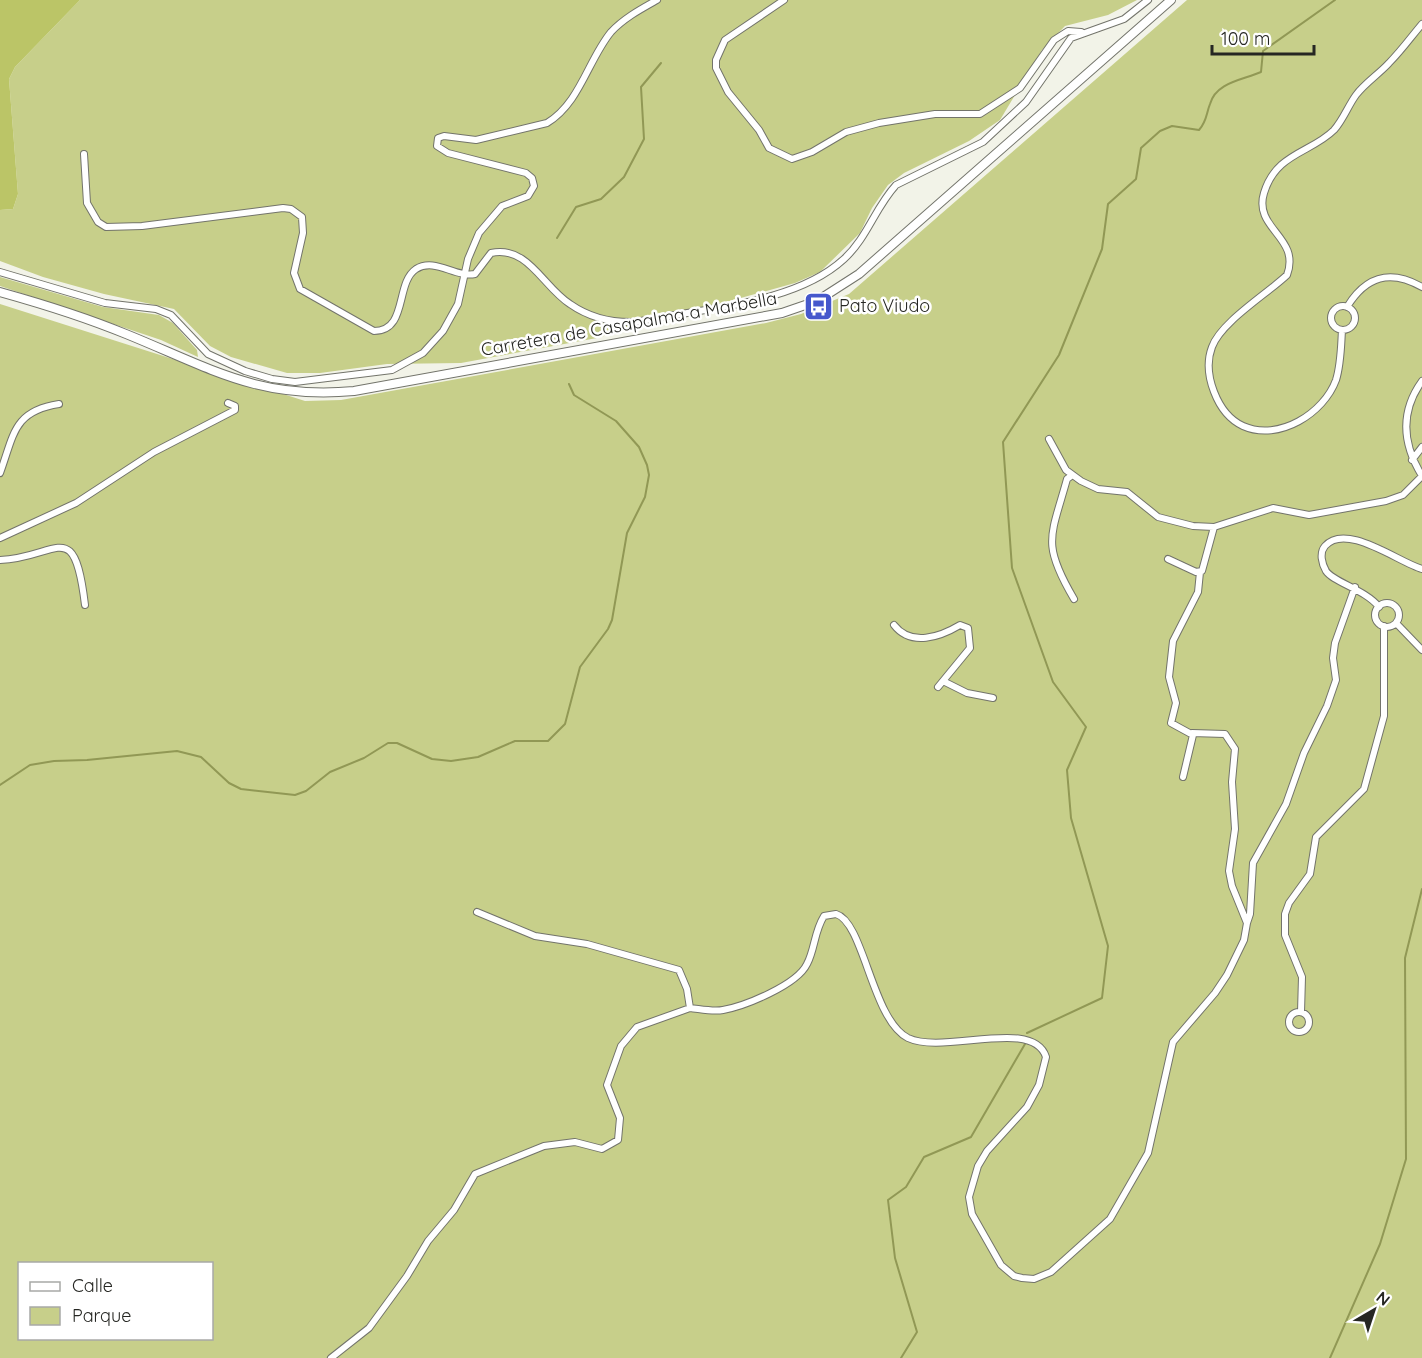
<svg xmlns="http://www.w3.org/2000/svg" width="1422" height="1358" font-family="Quicksand,sans-serif">
  <rect width="100%" height="100%" fill="#f2f3e8"/>
  <path fill="#c7cf8a" fill-rule="evenodd" d="M80,0H1137L1108,15L1065,26L1042,50L1000,120L969,141L904,173L888,185L872,208L860,233L820,272L795,283L597,338L461,363L387,364L320,373H287L231,357L210,346L174,309L104,294L43,277L0,261V210L13,209L18,194L9,79L15,67Z
    M1187,0H1422V1358H0V304L305,401L341,400L766,323L801,314L849,294ZM20,1264H212V1338H20Z
    M0,277L103,307L159,315L173,323L197,350L198,357L161,340L0,286Z"/>
  <path fill="#bbc567" d="M0,0H80L15,67L9,79L18,194L13,209L0,210Z"/>
  <g fill="none" stroke-linecap="round" stroke-linejoin="round">
    <path stroke="#919855" stroke-width="2" d="M557,238L576,207L601,199L624,177L644,139L641,87L661,63
      M0,785L30,765L54,761L87,760L177,751L201,757L229,783L241,789L295,795L306,791L330,772L364,758L388,743H397L432,759L451,761L478,757L515,741H548L565,724L580,667L608,629L612,620L627,533L645,497L649,475L647,465L639,447L616,421L574,395L569,384
      M1027,1033L1102,998L1108,946L1071,818L1067,770L1086,727L1053,682L1012,568L1003,442L1059,355L1102,249L1108,204L1136,179L1141,148L1160,131L1172,126L1199,130C1207,121 1206,114 1210,104C1216,82 1243,80 1261,72L1263,51L1335,0
      M901,1358L917,1332L895,1258L888,1200L906,1187L924,1157L971,1137L1025,1044
      M1330,1358L1380,1244L1406,1159L1405,958L1422,889"/>
    <defs>
      <path id="street" d="M784,0L725,40L716,60V68L728,92L759,130L769,148L792,159L812,152L846,132L879,123L935,114H980L1020,88L1054,40L1068,31L1081,32
        M84,154L87,203L98,222L106,227L142,226L283,208L291,209L302,217L303,233L294,273L300,289L374,331C408,331 395,283 416,269C435,257 455,278 475,274L491,253C528,245 543,287 570,304C590,318 612,323 636,322C701,308 794,305 844,259C867,238 875,208 896,185L983,142L1026,102L1071,38L1124,19L1148,0
        M0,272L105,303L156,309L171,315L208,354L245,371L272,379L295,382L392,370L423,353L443,331L458,304L468,259L479,233L502,206L528,196L534,186L532,178L526,173L448,153L437,146L438,138L444,136L476,140L547,123C580,103 588,60 611,32C624,18 641,9 657,0
        M1331 318a12 12 0 1 1 24 0a12 12 0 1 1-24 0Z
        M1347,307C1366,276 1390,269 1422,287
        M1342,330C1341,346 1341,364 1336,380C1324,413 1279,442 1243,426C1217,414 1202,373 1212,347C1221,322 1267,294 1287,275C1301,237 1253,229 1264,193C1276,153 1311,153 1334,130C1343,120 1348,106 1356,95C1365,83 1379,74 1389,63C1401,51 1411,37 1422,24
        M1422,381C1399,413 1403,445 1422,476
        M1049,439L1066,470L1081,481L1098,489L1127,492L1158,517L1193,526L1214,527L1273,508L1309,515L1386,501L1403,495L1422,476
        M1412,460L1422,447
        M0,473C14,435 13,411 59,404
        M1071,476L1067,479C1051,537 1041,543 1074,599
        M0,538L76,503L154,452L235,410V406L228,403
        M1168,559L1196,572L1202,571L1214,527
        M0,560C58,558 74,514 85,605
        M1375 615a12 12 0 1 1 24 0a12 12 0 1 1-24 0Z
        M1379,607C1366,590 1333,582 1326,571C1322,564 1319,553 1325,546C1346,522 1398,562 1422,569
        M1396,623L1422,650
        M894,625C911,647 940,637 960,625L968,628L970,648L938,687
        M943,681L967,693L993,698
        M1183,777L1193,735L1171,723L1176,703L1169,677L1173,641L1198,592L1200,572
        M1247,923L1250,914L1253,863L1286,804L1304,753L1327,706L1336,680L1333,658L1335,643L1355,587
        M690,1008C700,1009 713,1012 723,1010C745,1006 797,985 807,964C815,949 814,932 824,916L836,914C864,922 872,1020 908,1038C944,1055 1033,1017 1046,1057L1039,1085L1027,1107L987,1151L978,1166L969,1197L972,1214L1001,1265L1014,1276L1022,1278L1034,1279L1051,1272L1110,1219L1148,1153L1173,1042L1215,993L1227,975L1244,940L1247,923L1232,886L1229,871L1235,829L1232,782L1235,749L1225,734L1192,733
        M1289 1022a10 10 0 1 1 20 0a10 10 0 1 1-20 0Z
        M1301,1012L1302,977L1285,935V914L1289,903L1310,874L1316,837L1364,789L1384,716V626
        M331,1358L369,1328L407,1276L428,1241L454,1210L475,1174L544,1146L575,1142L602,1149L618,1140L620,1118L607,1085L621,1046L637,1027L690,1008L687,989L679,970L587,944L535,936L477,912"/>
      <path id="secondary" d="M0,292C43,304 85,317 126,334C210,368 259,400 354,391L782,313L817,301L859,274L1171,0"/>
    </defs>
    <use href="#street" stroke="#73746b" stroke-width="8"/>
    <use href="#secondary" stroke="#73746b" stroke-width="10"/>
    <use href="#street" stroke="#fff" stroke-width="6"/>
    <use href="#secondary" stroke="#fff" stroke-width="8"/>
  </g>
  <defs>
    <symbol id="bus-square" viewBox="-11 -11 22 22"><rect x="-9" y="-9" width="18" height="18" rx="4" fill="#4658cc" stroke="#fff"/><path d="M-5-6H5V4H4V6H2V4H-2V6H-4V4H-5ZM-3.5-4V0h7V-4ZM-3.5 1.2v1.5H-2V1.2ZM2 1.2v1.5H3.5V1.2Z" fill="#fff"/></symbol>
  </defs>
  <g fill-rule="evenodd">
    <use href="#bus-square" x="802" y="290" width="33" height="33"/>
  </g>
  <g text-anchor="middle" stroke-width="5" stroke-linejoin="round" paint-order="stroke">
    <g font-size="18" fill="#262723" stroke="#fff" text-anchor="start">
      <text x="839" y="312">Pato Viudo</text>
    </g>
    <g font-size="18" fill="#262723" stroke="#fff">
      <text transform="translate(629 324) rotate(-10)" y="6">Carretera de Casapalma a Marbella</text>
    </g>
  </g>
  <rect x="18" y="1262" width="195" height="78" fill="#ffffff" stroke="#a8a9a7" stroke-width="1.5"/>
  <rect x="30" y="1282" width="30" height="9" fill="#ffffff" stroke="#a8a9a7" stroke-width="1.5"/>
  <text x="72" y="1292" font-size="18" fill="#262723">Calle</text>
  <rect x="30" y="1307" width="30" height="18" fill="#c7cf8a" stroke="#a8a9a7" stroke-width="1.5"/>
  <text x="72" y="1322" font-size="18" fill="#262723">Parque</text>
  <g transform="translate(1374 1310) rotate(39)" stroke="#ffffff" stroke-width="4.5" paint-order="stroke">
  <path d="M0-4.5L10 22L0 15L-10 22Z" fill="#262723"/>
  <text y="-9" font-size="16" font-weight="bold" text-anchor="middle" fill="#262723">N</text>
  </g>
  <path d="M1212 45v9h102v-9" fill="none" stroke="#262723" stroke-width="3"/>
  <text x="1221" y="45" font-size="18" fill="#262723" stroke="#ffffff" stroke-width="4.5" paint-order="stroke">100 m</text>
</svg>
